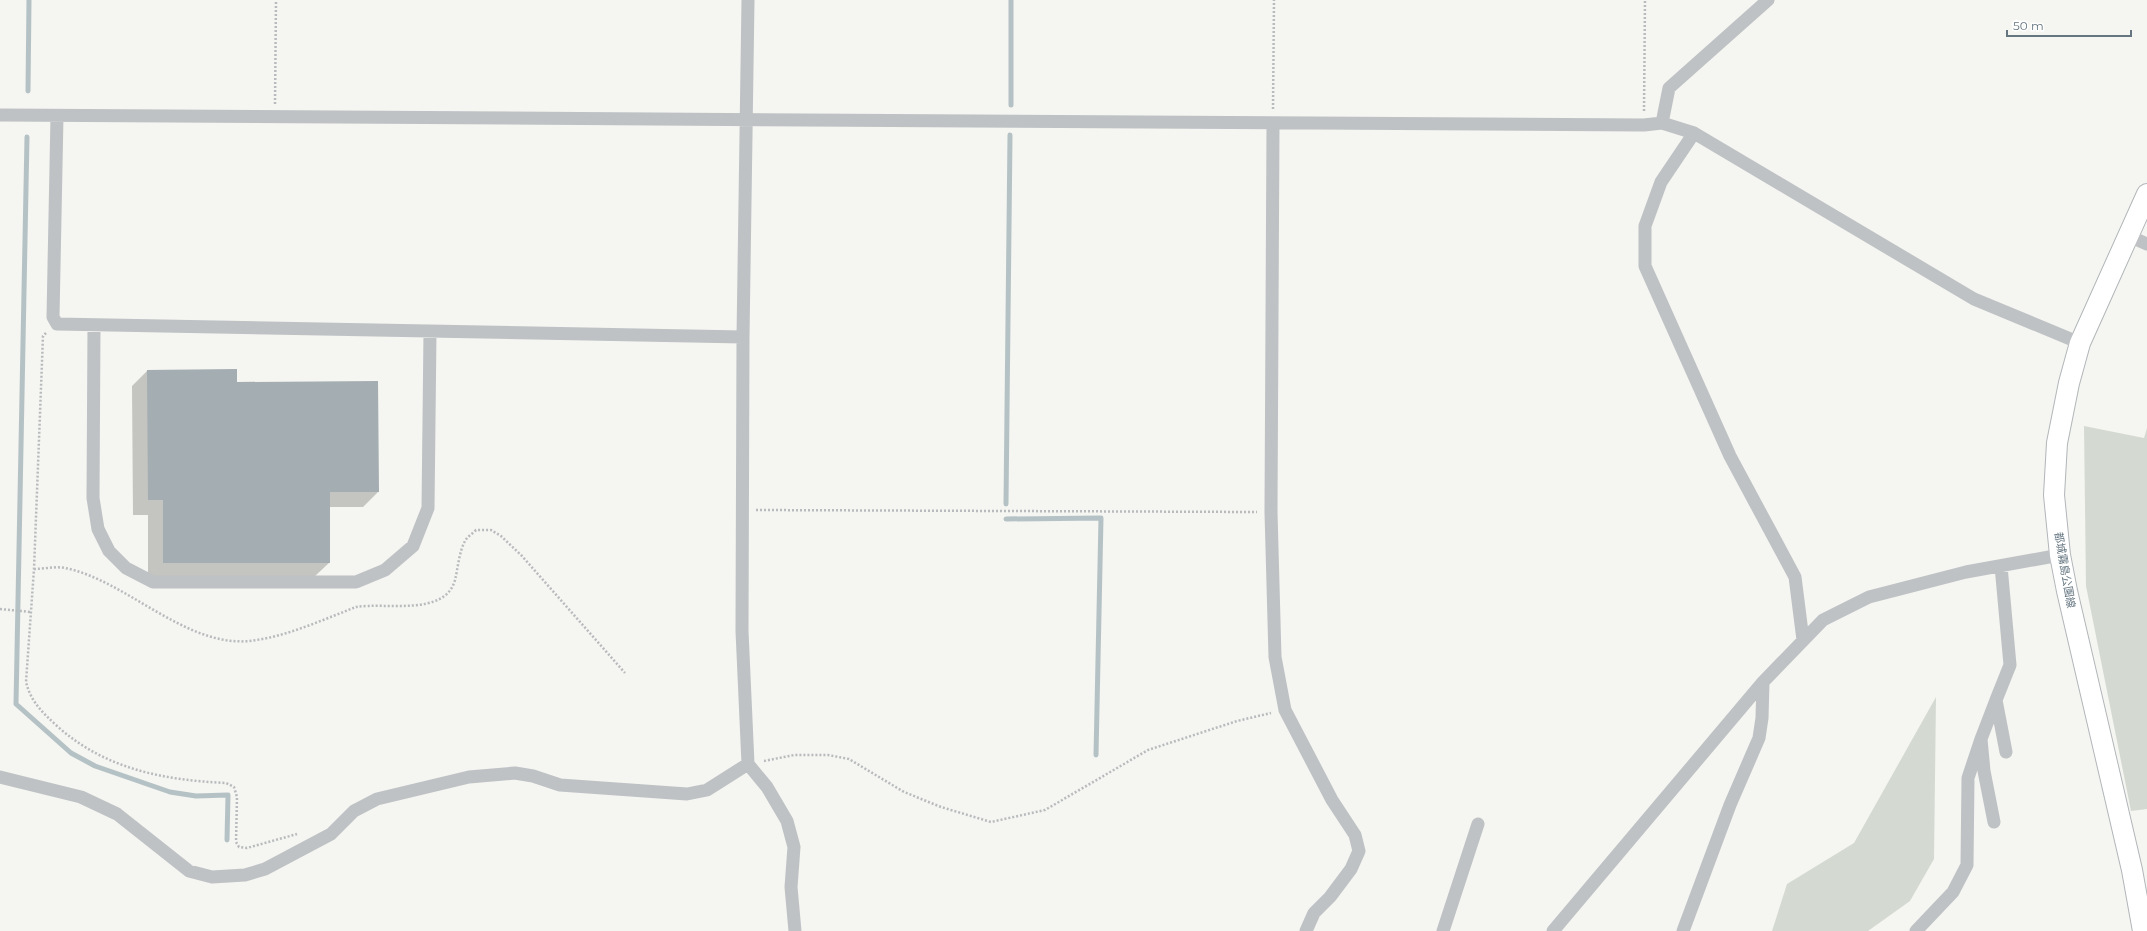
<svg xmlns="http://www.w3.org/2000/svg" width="2147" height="931" font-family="Montserrat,'Noto Sans JP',sans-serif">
  <rect width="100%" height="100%" fill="#f5f5f1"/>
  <path fill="#d4dad1" d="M2084,426L2144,438L2147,428V809L2131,811L2086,586Z
    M1936,697L1934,859L1910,901L1868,931H1772L1787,884L1854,843Z"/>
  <path fill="#0003" d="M147,371L236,383L378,492L363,507H329L330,562L314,577L148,578V515H133L132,386Z"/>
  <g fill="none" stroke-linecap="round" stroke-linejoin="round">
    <path stroke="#b5c2c5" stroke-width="5" d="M28,91L29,0
      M1011,105V0
      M27,137L16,704L71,753L95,766L170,792L196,796L228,795L227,840
      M1006,504L1010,135
      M1006,519L1101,518L1096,755"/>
  </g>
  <path fill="#a4adb2" d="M237,369V382L378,381L379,492H330V563H163V500H148L147,370Z"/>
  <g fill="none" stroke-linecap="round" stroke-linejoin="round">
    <defs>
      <path id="primary" d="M2143,931L2132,870L2067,591L2060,555L2054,495L2057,443L2069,383L2080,343L2147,194"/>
    </defs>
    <use href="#primary" stroke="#b1b6b9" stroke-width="22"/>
    <path stroke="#b8bbbd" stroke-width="2.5" stroke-dasharray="2 2" stroke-linecap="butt" d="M275,104L276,0
      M1273,109L1274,0
      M1644,111L1645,0
      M46,333L43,336L34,569L26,682C31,702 42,712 57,726C105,769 163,780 226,783L234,787L237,797L236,842L239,847L247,848L297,834
      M756,510L1257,512
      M34,569C44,569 55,566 65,568C126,580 185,647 249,641C286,637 322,620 356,607C385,602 445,617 455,580C458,568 459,552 465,541C467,537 472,534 476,530H491L501,536L522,556L625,673
      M0,609L31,612
      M764,761L794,755H828L849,759L904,792L941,807L991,822L1045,810L1148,750L1237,721L1271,713"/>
    <path stroke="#bec2c5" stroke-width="13" d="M748,0L743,337L742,631L748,764L767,787L787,821L794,847L791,887L795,931
      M0,115L1644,125L1662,123L1694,133L1974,299L2080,343
      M57,116L53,317L57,324L743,337
      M1662,123L1669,88L1768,0
      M1273,124L1271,512L1275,657L1285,710L1332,800L1355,835L1359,851L1351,869L1330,897L1314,913L1306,931
      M1694,133L1661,182L1645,226V266L1730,456L1795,577L1803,640
      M2129,236L2147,244
      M94,326L93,498L98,529L109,551L126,568L153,582H356L385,570L413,546L428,508L430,332
      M2001,566L2010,665L1996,700L2006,752
      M0,777L81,797L117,814L189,871L212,877L245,875L265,869L331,834L354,811L377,799L469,777L515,773L533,776L560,785L687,794L707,790L748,764
      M1994,822L1984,771L1981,739L1996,700
      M1443,931L1478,824
      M1553,931L1763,682L1823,620L1869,597L1966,572L2060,555
      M1683,931L1730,805L1759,738L1762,718L1763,682
      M1916,931L1953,892L1967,865L1968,778L1981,739"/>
    <use href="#primary" stroke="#fff" stroke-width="20"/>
  </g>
  <g text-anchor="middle" stroke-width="4" stroke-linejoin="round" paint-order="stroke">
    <g font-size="11" fill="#657681" stroke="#fff">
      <text transform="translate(2065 570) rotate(80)" y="4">都城霧島公園線</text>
    </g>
  </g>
  <path d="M2007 30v6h124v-6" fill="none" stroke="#657681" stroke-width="2"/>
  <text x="2013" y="30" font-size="12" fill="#657681" stroke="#ffffff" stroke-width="3" paint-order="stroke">50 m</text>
</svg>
